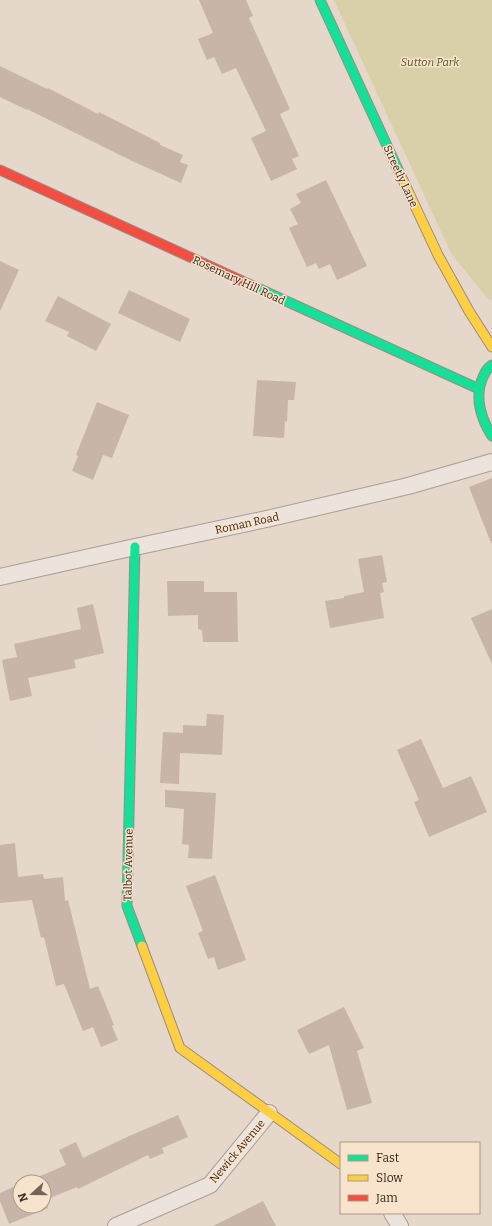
<svg xmlns="http://www.w3.org/2000/svg" width="492" height="1226" font-family="Bitter,serif">
  <rect width="100%" height="100%" fill="#e5d7c9"/>
  <path fill="#d9d0aa" d="M334,0H492V301L487,298L451,253Z"/>
  <path fill="#c9b4aa" d="M199,0H246L253,16L249,18L290,109L280,114L299,156L292,159L297,169L271,181L251,138L266,131L236,68L222,74L214,57L207,60L198,39L213,33Z
    M0,66L47,89L48,88L98,114L99,112L160,143V145L183,155L180,162L188,165L181,183L130,160L27,109V110L0,97Z
    M326,180L367,266L337,280L330,264L319,269L316,263L307,267L289,228L298,224L290,209L301,203L296,194Z
    M0,261L19,270L0,311Z
    M129,290L190,319L180,342L118,313Z
    M58,296L111,324L96,351L67,336L69,332L45,321Z
    M257,380L296,382L294,400H288L287,422L285,421L284,438L253,436Z
    M97,402L129,415L112,458L103,455L93,480L72,471L78,456L76,455Z
    M492,478V543H491L469,487Z
    M382,555L387,582L382,583L384,592L380,593L384,618L330,628L325,601L344,598V596L364,592L358,559Z
    M167,581H204V592H237L238,642H203L202,630L198,629V615L168,616Z
    M93,604L104,653L74,660L76,668L28,678L32,696L10,701L2,660L17,657L14,644L81,629L77,608Z
    M492,609V664L471,618Z
    M207,714L224,715L222,755L180,753L179,784L160,783L163,732L183,733V725L206,726Z
    M421,739L443,788L471,776L487,812L429,837L414,802L419,800L397,750Z
    M165,790L216,793L212,859L188,858L189,845L182,844L184,809L165,807Z
    M15,843L18,877L43,874L44,879L63,877L65,901L68,900L90,989L98,986L114,1025L112,1026L118,1040L101,1047L93,1027L83,1031L64,984L56,986L44,937L41,938L32,900L0,903V845Z
    M215,875L246,960L218,970L214,957L208,959L198,933L203,931L186,886Z
    M344,1007L364,1048L357,1051L372,1103L347,1110L329,1045L309,1054L297,1030Z
    M178,1115L188,1137L162,1148L164,1153L150,1159L148,1155L78,1189L77,1187L45,1200L48,1208L9,1224L0,1201V1193L20,1184V1206H44V1182H26L66,1165L59,1150L76,1142L83,1158L127,1137Z
    M263,1201L276,1226H213Z"/>
  <g fill="none" stroke-linecap="round" stroke-linejoin="round">
    <defs>
      <path id="street" d="M0,577L135,547L271,518L408,486L492,462
        M392,1213L400,1226
        M116,1226L210,1185L269,1113"/>
      <path id="fast" d="M320,0L401,176
        M251,285L479,389
        M492,365C487,368 485,372 483,377C474,397 481,419 492,436
        M135,547L127,906L142,946"/>
      <path id="slow" d="M401,176L438,255L469,311L492,347
        M142,946L180,1048L341,1164"/>
      <path id="jam" d="M0,170L251,285"/>
    </defs>
    <use href="#street" stroke="#aa9d93" stroke-width="18"/>
    <use href="#fast" stroke="#998c83" stroke-width="11"/>
    <use href="#slow" stroke="#998c83" stroke-width="11"/>
    <use href="#jam" stroke="#998c83" stroke-width="11"/>
    <use href="#street" stroke="#ece4dc" stroke-width="16"/>
    <use href="#fast" stroke="#16e098" stroke-width="9"/>
    <use href="#slow" stroke="#ffcf43" stroke-width="9"/>
    <use href="#jam" stroke="#f24e42" stroke-width="9"/>
  </g>
  <g text-anchor="middle" stroke-width="3" stroke-linejoin="round" paint-order="stroke">
    <g font-size="11" font-style="italic" fill="#525620" stroke="#f8e4cd">
      <text x="430" y="66">Sutton Park</text>
    </g>
    <g font-size="11" fill="#38241b" stroke="#f8e4cd">
      <text transform="translate(401 176) rotate(65)" y="4">Streetly Lane</text>
      <text transform="translate(239 280) rotate(25)" y="4">Rosemary Hill Road</text>
      <text transform="translate(247 523) rotate(-12)" y="4">Roman Road</text>
      <text transform="translate(128 865) rotate(-89)" y="4">Talbot Avenue</text>
      <text transform="translate(237 1151) rotate(-50)" y="4">Newick Avenue</text>
    </g>
  </g>
  <rect x="340" y="1142" width="140" height="72" fill="#f8e4cd" stroke="#ab9786"/>
  <rect x="348" y="1155" width="20" height="6" fill="#16e098" stroke="#ab9786"/>
  <text x="376" y="1162" font-size="12" fill="#38241b">Fast</text>
  <rect x="348" y="1175" width="20" height="6" fill="#ffcf43" stroke="#ab9786"/>
  <text x="376" y="1182" font-size="12" fill="#38241b">Slow</text>
  <rect x="348" y="1195" width="20" height="6" fill="#f24e42" stroke="#ab9786"/>
  <text x="376" y="1202" font-size="12" fill="#38241b">Jam</text>
  <g transform="translate(32 1194) rotate(249)"><circle r="19" fill="#f8e4cd" stroke="#ab9786"/>
  <path d="M0-3L7 15L0 10L-7 15Z" fill="#756358"/>
  <text y="-6" font-size="11" font-weight="bold" text-anchor="middle" fill="#38241b">N</text>
  </g>
</svg>
